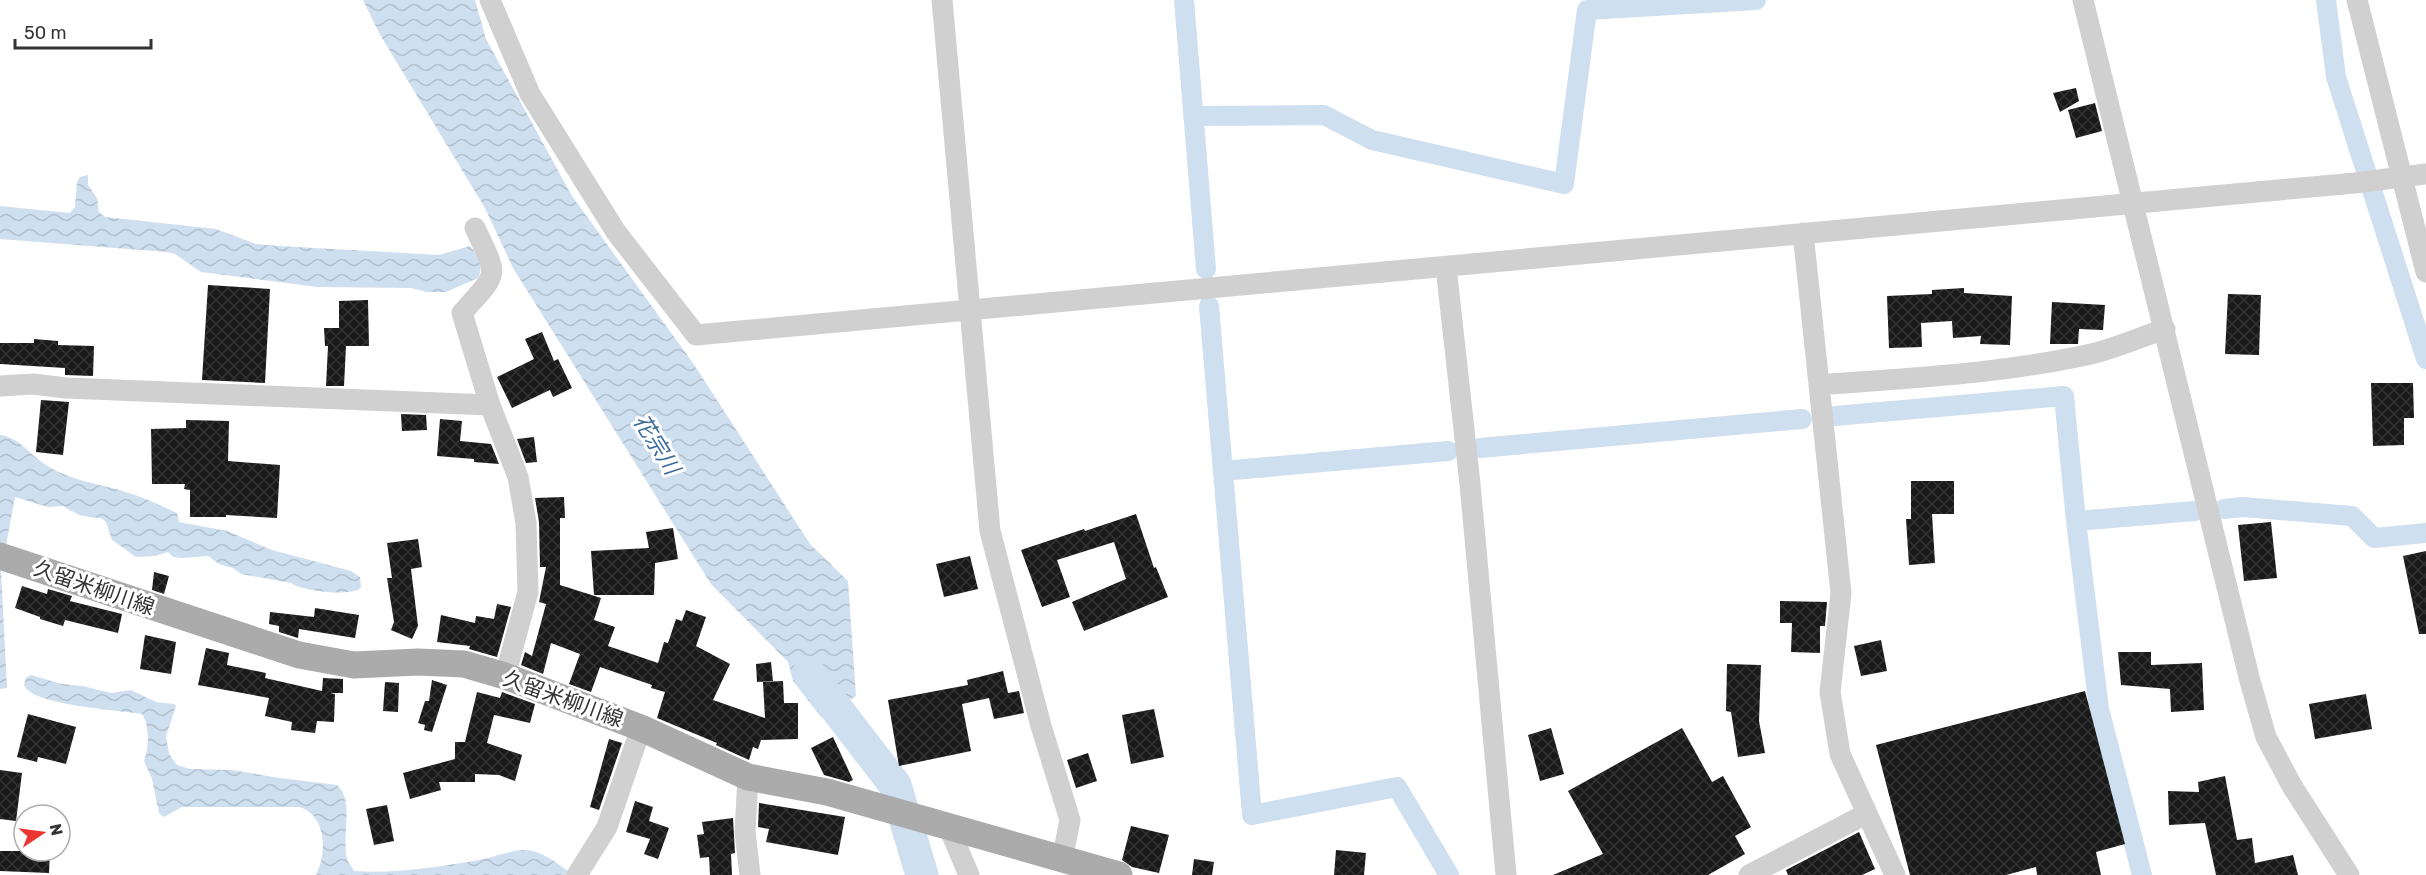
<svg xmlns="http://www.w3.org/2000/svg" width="2426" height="875" font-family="Rubik,'Noto Sans JP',sans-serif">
  <defs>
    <pattern id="water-waves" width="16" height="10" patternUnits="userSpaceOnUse" patternTransform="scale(1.5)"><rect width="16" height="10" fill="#cedfef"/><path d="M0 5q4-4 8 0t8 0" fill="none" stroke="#b1c0cd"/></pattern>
    <pattern id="building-cross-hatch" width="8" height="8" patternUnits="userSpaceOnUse" patternTransform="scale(1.5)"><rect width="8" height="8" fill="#1a1a1a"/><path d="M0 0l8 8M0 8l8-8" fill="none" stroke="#333"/></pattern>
  </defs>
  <rect width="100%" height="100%" fill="#fff"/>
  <path fill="url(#water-waves)" d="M363,0H475L486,39L572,196L693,363L810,544L848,581L856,696L821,717L793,681L788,662L711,584L513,268L485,208L379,33Z
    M88,175V185L97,198L99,212L105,217L216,229L256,244L280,246L439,255L470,246C478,255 484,267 478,278L446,292H427L411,288L317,287L201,272L175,254L167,252L0,239V206L70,213L75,207L77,182L80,177Z
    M0,435C19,437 30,455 46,465C70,481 102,484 129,493C145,498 161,506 177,513L179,522L227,531L272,550L351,571L360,577L361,588C349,597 302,591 291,583L241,574L233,568L219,564L208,556L183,558L173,557L168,552L155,556L136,557L112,540L106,522L101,518C87,518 74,514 63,506L48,507L15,497L1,572L7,688L0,689Z
    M31,675L62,684L83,686L111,693L131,690L156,702L174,704L176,706L166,736L169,754L177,765L190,769L232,770L280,778L337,785C355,801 341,836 347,859C348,863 352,867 354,871C395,874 438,867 479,860C496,857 516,847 533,851C548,855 561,866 573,875H316C327,853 327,815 299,807H182L164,817L159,813L152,779L144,761C149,748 150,726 142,714C121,710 32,706 24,685L26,678Z"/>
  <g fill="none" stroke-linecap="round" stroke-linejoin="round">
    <path stroke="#cedfef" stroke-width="20" d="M1184,0L1206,269
      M2326,0L2336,77L2426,359
      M1193,116L1324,115L1372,140L1564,184L1587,10L1756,0
      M1209,306L1252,815L1397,787L1449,875
      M1835,416L2064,396L2076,521L2195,511
      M1480,448L1802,419
      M1223,471L1448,451
      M2224,509L2243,507L2352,516L2374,538L2426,533
      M2076,521L2099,709L2142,875"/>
    <path stroke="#cedfef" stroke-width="33" d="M809,673L895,785L922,875"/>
  </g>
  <path fill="url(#building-cross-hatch)" d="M2076,88L2079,101L2060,112L2053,93Z
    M2095,103L2102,131L2076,138L2068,110Z
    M208,285L270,289L265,383L202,380Z
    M1964,288V293L2012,296L2010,345L1980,344L1981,336L1953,338L1952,321L1921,323L1922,347L1889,348L1887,296L1932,294V290Z
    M2228,294L2261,295L2259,355L2225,354Z
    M368,300L369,346H346L344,386H326L328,346H325L324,328H339V301Z
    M2052,302L2105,305L2103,330L2079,329L2078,344H2050Z
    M542,332L554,361L558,359L572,388L553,397L550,390L512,408L497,377L534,359L525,339Z
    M34,339L58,341V345L94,346L93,376L65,375V368L0,364V343H34Z
    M2371,383H2413L2414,418H2404V445L2373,446Z
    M41,400L69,402L63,455L36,452Z
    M401,414L426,415L427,430L402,431Z
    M440,419L462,421L460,441L491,444L499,464L474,462V459L437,456Z
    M186,420L229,421L228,461L280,465L277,518L226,515V517H190V490L184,489L185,484H152L151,429L186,428Z
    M534,437L537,462L526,463L517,439Z
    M1911,481H1954V514H1932L1935,563L1909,565L1906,519H1911Z
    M564,497L565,518H560V585L601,598L594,620L615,627L608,646L658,663L664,642L668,643L676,619L682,621L686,610L706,617L696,646L730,664L713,700L765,718L763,682L783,681L784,703H798V739L761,740L758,749L753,747L749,760L716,745L717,743L657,718L665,692L651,688L652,685L600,667L591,692L569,684L580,654L551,643L543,674L521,665L525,652L532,656L546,604L539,602L546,567H540L539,522L535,498Z
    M1136,514L1154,568L1156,567L1168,597L1084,631L1072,602L1126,579L1114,542L1057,560L1070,597L1042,607L1021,550L1084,529L1085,531Z
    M2271,522L2277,578L2244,581L2238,525Z
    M673,528L678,559L655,563L654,595H594L591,551L649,548L646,532Z
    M418,539L422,567L411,569L418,626L412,639L391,630L394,622L387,578H392L387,543Z
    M2426,551V634H2419L2403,556Z
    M970,556L978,589L944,597L936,564Z
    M154,572L169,576L164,594L152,590Z
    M22,586L47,594L48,589L72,596L70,601L122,614L118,633L65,620L63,626L40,619V617L15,608Z
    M1780,601L1827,602L1825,626H1820V653L1791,652L1792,623H1780Z
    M497,604L511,607L497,657L469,649L470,646L437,642L441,615L475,623L476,616L494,619Z
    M315,608L359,615L355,638L299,629L298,638L279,632V626L269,624L270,612L314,617Z
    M145,635L176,642L171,674L140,669Z
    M1881,640L1887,671L1861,676L1854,646Z
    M206,648L229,653L227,665L266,673L265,678L322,691L323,678L343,679V693H330L335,694L334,722L317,721L315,733L291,730L292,722L265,716L269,698L198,685Z
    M2118,652H2151V665L2202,663L2204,710L2171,712L2170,689L2121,685Z
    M771,662L773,681L757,682L756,664Z
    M1727,664L1761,665L1759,721L1765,753L1738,757L1731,712L1726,711Z
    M1003,671L1008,693L1019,691L1024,713L994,719L989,698L962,704L971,751L899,766L888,700L968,685L967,680Z
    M432,680L447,685L432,732L424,730L425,725L418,723L425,701H429Z
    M385,682L399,683L398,712L383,711Z
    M2085,691L2125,844L2096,852L2101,875H2037L2036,867L2006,875H1910L1876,745Z
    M477,692L500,698L502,692L535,704L530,723L494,715L487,743L522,755L515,781L499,775L475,774V782H439L441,790L410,799L403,773L455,759V742H465Z
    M2366,694L2372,729L2315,739L2309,704Z
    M1154,709L1164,757L1131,764L1122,715Z
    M28,714L76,727L66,764L38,757L37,762L17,757Z
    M1551,728L1564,774L1540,781L1528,735Z
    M1682,728L1712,782L1723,776L1751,827L1735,836L1745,854L1708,875H1553L1603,854L1568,791Z
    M833,737L853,780L849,782L824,775L811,748Z
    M609,739L622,743L599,810L590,807Z
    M1088,753L1097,781L1076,788L1067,760Z
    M0,770L22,773L16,821L0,819Z
    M2225,776L2237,840L2252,838L2255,863L2293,855L2298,875H2216L2205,823L2169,825L2168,791L2199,792L2198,782Z
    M635,801L653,807L649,821L669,828L658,859L644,854L650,839L626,832Z
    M759,803L845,817L838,855L766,842L769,829L758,827Z
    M387,805L394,841L374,845L366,809Z
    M733,818L735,853L731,854L732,875H710L709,857L700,858L697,835L704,834L702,822Z
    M1131,826L1169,835L1159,873L1132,867L1122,860Z
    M1859,832L1875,869L1862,875H1788L1786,870Z
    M1336,850L1366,853L1364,875H1334Z
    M0,851H50L49,873L0,871Z
    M1194,859L1214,862L1212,875H1192Z"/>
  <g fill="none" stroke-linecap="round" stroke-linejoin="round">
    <path stroke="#d0d0d0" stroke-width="21" d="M490,0L530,94L616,232L696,335L2355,183L2426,174
      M942,0L990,531L1041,726L1070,820L1062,860
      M2083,0L2250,681L2266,737L2292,786L2349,875
      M2357,0L2426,272
      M475,228C499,279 499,271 462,313L490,405L518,477L526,523L528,592L505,676
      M1803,233L1841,593L1830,692L1840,754L1895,875
      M1446,267L1470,484L1506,875
      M1819,385C1910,378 2001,374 2091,354C2116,348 2141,337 2165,329
      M0,386L33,384L66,388L490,405
      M748,777L745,832L750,875
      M949,828L969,875
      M577,875L607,827L641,728
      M1749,875L1866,814"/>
    <path stroke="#ababab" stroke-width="27" d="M0,556L299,655L354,665L418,662L464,664L505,676L641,728L748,777L827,792L1119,875"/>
  </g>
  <g text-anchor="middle" stroke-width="6" stroke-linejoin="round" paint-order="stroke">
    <g font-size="21" fill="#333" stroke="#fff">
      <text transform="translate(94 588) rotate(19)" y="7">久留米柳川線</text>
      <text transform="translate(563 699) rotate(20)" y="7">久留米柳川線</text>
    </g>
    <g font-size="22" font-style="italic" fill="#3b6d9b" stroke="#fff">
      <text transform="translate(657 444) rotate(58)" y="8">花宗川</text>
    </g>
  </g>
  <g transform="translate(42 833) rotate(77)"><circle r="28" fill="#ffffff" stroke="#adadad" stroke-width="1.5"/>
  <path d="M0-4.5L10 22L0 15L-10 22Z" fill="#ed3532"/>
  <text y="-9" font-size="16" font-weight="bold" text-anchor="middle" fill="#333333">N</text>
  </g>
  <path d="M15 39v9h136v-9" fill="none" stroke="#333333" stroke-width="3"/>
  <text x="24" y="39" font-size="18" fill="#333333" stroke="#ffffff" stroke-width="4.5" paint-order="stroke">50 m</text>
</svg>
